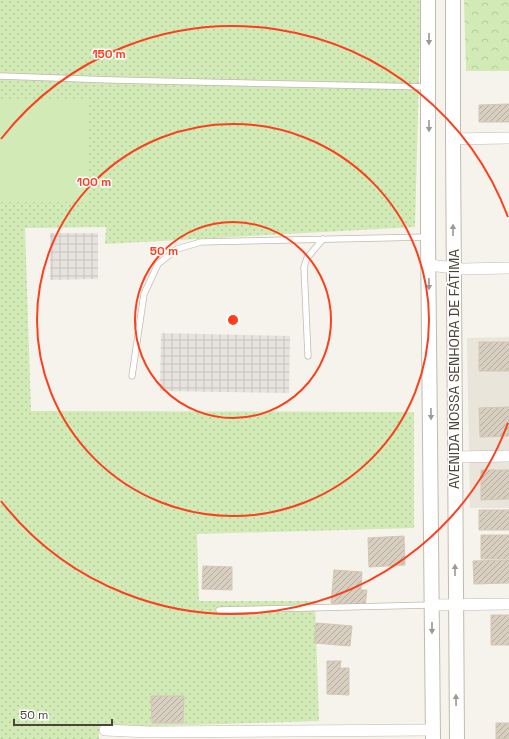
<svg xmlns="http://www.w3.org/2000/svg" width="509" height="739" font-family="'Space Grotesk',sans-serif">
  <defs>
    <pattern id="industrial-grid" width="8" height="8" patternUnits="userSpaceOnUse"><rect width="8" height="8" fill="#e6e2dd"/><path d="M0 4h8M4 0v8" fill="none" stroke="#c7c3be"/></pattern>
    <pattern id="grass-dots" width="8" height="8" patternUnits="userSpaceOnUse"><rect width="8" height="8" fill="#d2eab5"/><path d="M2 2h.1M6 6h.1" fill="none" stroke="#b6ca9c" stroke-width="1.8" stroke-linecap="round"/></pattern>
    <pattern id="forest-crowns" width="20" height="18" patternUnits="userSpaceOnUse"><rect width="20" height="18" fill="#d2eab5"/><path d="M2 6a3 3 0 1 1 6 0M12 15a3 3 0 1 1 6 0" fill="none" stroke="#b6ca9c"/></pattern>
    <pattern id="building-hatch" width="6" height="6" patternUnits="userSpaceOnUse"><rect width="6" height="6" fill="#d8cfc1"/><path d="M-1 1l2-2M0 6l6-6M5 7l2-2" fill="none" stroke="#b1aa9e"/></pattern>
  </defs>
  <rect width="100%" height="100%" fill="#f6f3ec"/>
  <path fill="#eae5da" d="M509,337V508H470L467,338Z"/>
  <path fill="url(#industrial-grid)" d="M50,233H98V279L50,280Z
    M161,333L290,336L289,393L160,391Z"/>
  <path fill="url(#grass-dots)" d="M0,0H421L415,227L105,244L106,227L25,228L31,411L414,412V528L197,534L199,601H315L319,721L156,726H99V739H0Z"/>
  <path fill="url(#forest-crowns)" d="M464,0H509V71H466Z"/>
  <path fill="#d2eab5" d="M87,100V202H0V101Z"/>
  <path fill="url(#building-hatch)" stroke="#d3c7b4" d="M509,104V122H479V105Z
    M479,342H509V371H479Z
    M509,407V436L480,437L479,408Z
    M481,470H509V499L481,500Z
    M479,510H509V530H479Z
    M481,535H509V559H481Z
    M404,536L405,565L369,567L368,538Z
    M509,560V583L474,584L473,561Z
    M203,566L232,567V590L202,589Z
    M334,570L362,572L361,590H367L365,606L331,603Z
    M491,615H509V645H491Z
    M316,623L352,626L350,646L314,643Z
    M327,661H341L340,668H349V695L327,694Z
    M151,696H184L183,723H152Z
    M496,723H509V739H496Z"/>
  <g fill="none" stroke-linecap="round" stroke-linejoin="round">
    <defs>
      <path id="service" d="M0,76L112,80L428,87
        M308,356L304,267L307,258L323,239
        M132,376L144,294L158,264L177,249L201,242L427,237
        M219,610L431,605"/>
      <path id="minor" d="M453,139L509,138
        M429,265L462,269L509,268
        M455,457L509,456
        M432,605L509,604
        M105,730L149,732L433,730"/>
      <path id="tertiary" d="M428,0V237L433,739
        M453,0V139L457,739"/>
    </defs>
    <use href="#service" stroke="#c2bbae" stroke-width="7"/>
    <use href="#minor" stroke="#c2bbae" stroke-width="12"/>
    <use href="#tertiary" stroke="#c2bbae" stroke-width="16"/>
    <use href="#service" stroke="#fff" stroke-width="5.5"/>
    <use href="#minor" stroke="#fff" stroke-width="11"/>
    <use href="#tertiary" stroke="#fff" stroke-width="14"/>
  </g>
  <defs><path id="oneway-solid" d="M-6-.8H1V-3.2L6.5 0L1 3.2V.8H-6Z"/></defs>
  <g fill="#9c9892">
    <use href="#oneway-solid" transform="translate(429 39) rotate(90)"/>
    <use href="#oneway-solid" transform="translate(429 126) rotate(90)"/>
    <use href="#oneway-solid" transform="translate(453 230) rotate(-90)"/>
    <use href="#oneway-solid" transform="translate(429 284) rotate(89)"/>
    <use href="#oneway-solid" transform="translate(431 414) rotate(89)"/>
    <use href="#oneway-solid" transform="translate(455 570) rotate(-90)"/>
    <use href="#oneway-solid" transform="translate(432 628) rotate(90)"/>
    <use href="#oneway-solid" transform="translate(456 700) rotate(-91)"/>
  </g>
  <g fill="none" stroke="#fc3f1d" stroke-width="2">
    <circle cx="233" cy="320" r="98"/>
    <circle cx="233" cy="320" r="196"/>
    <path d="M508 423A294 294 0 0 1 1 501M1 139A294 294 0 0 1 508 217"/>
  </g>
  <g text-anchor="middle" stroke-width="3" stroke-linejoin="round" paint-order="stroke">
    <g font-size="14" fill="#4b4439" stroke="#fff">
      <text transform="translate(454 369) rotate(-90)" y="5">AVENIDA NOSSA SENHORA DE FÁTIMA</text>
    </g>
  </g>
  <circle cx="233" cy="320" r="6" fill="#fc3f1d" stroke="#fff" stroke-width="2"/>
  <g font-size="12" text-anchor="middle" font-weight="bold" fill="#fc3f1d" stroke="#fff" stroke-width="3" stroke-linejoin="round" paint-order="stroke">
    <text x="109" y="58">150 m</text>
    <text x="94" y="186">100 m</text>
    <text x="164" y="255">50 m</text>
  </g>
  <path d="M14 719v6h98v-6" fill="none" stroke="#4b4439" stroke-width="2"/>
  <text x="20" y="719" font-size="12" fill="#4b4439" stroke="#ffffff" stroke-width="3" paint-order="stroke">50 m</text>
</svg>
